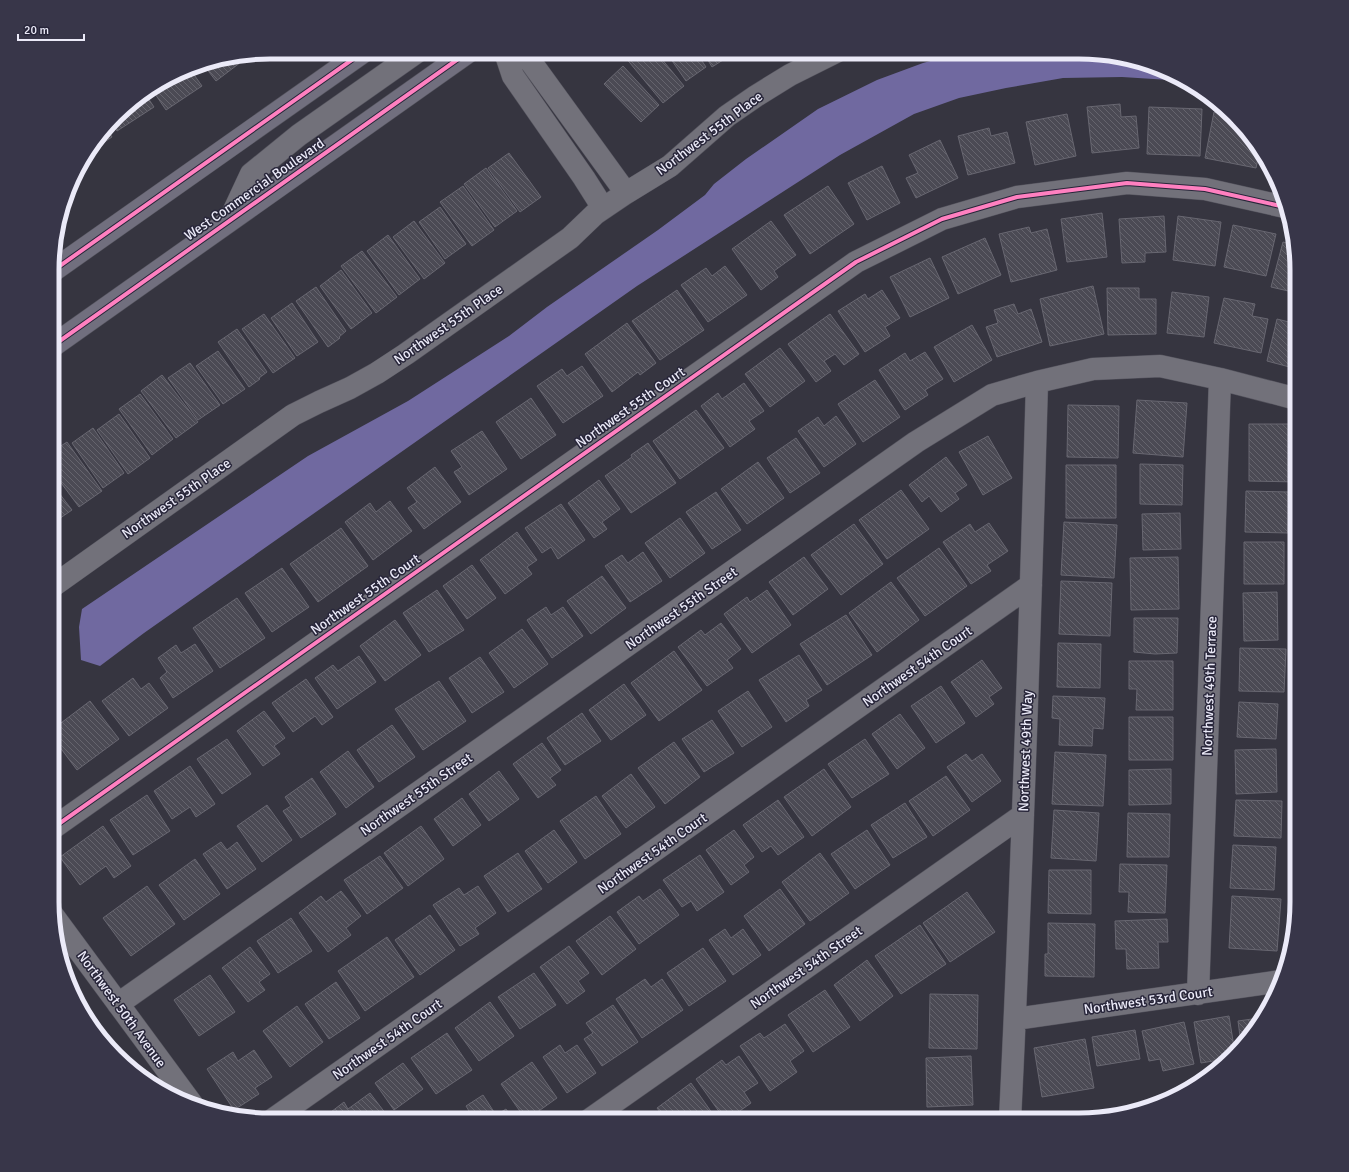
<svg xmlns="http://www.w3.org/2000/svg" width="1349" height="1172" font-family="Signika,sans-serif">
  <defs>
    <pattern id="building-back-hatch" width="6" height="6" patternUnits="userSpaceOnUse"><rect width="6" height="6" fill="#4b4a54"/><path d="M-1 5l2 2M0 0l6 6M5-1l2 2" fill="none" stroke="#65646d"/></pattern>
  </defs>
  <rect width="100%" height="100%" fill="#363540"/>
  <path fill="#7069a0" d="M963,52H1094L1175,74L1185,81L1122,77L1063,78L1006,88L959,98L914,114L840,155L637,286L144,633L100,666L81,660L79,627L82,609L308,456L408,401L509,336L547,307L658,230L705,195L714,184L746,159L818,109L877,80L923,63Z"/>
  <path fill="url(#building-back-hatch)" stroke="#686771" d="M631,52H656L684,86L663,103L625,57Z
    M666,52H696L706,67L686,81Z
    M703,52H734V53L712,67Z
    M249,56L216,81L202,63Z
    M623,66L659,105L641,122L604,84Z
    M190,69L202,86L166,110L153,91Z
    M146,95L154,107L117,131L112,123L126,106Z
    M1120,104L1121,117L1136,116L1139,148L1092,153L1087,107Z
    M1149,107L1202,109L1200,156L1147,154Z
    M1214,112L1233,116L1259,154L1256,168L1205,158Z
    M1067,114L1076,156L1035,165L1026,122Z
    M989,128L991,136L1007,132L1015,163L968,175L958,136Z
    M107,129L112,137L88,153Z
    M940,140L958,178L916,198L906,178L918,173L909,155Z
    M509,153L541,197L520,212L488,168Z
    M882,166L900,203L867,220L848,183Z
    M486,168L517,211L495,227L464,184Z
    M463,186L494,230L472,246L440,202Z
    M828,186L854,224L810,254L784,215Z
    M440,207L466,244L445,259L419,222Z
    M1102,213L1107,257L1067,262L1061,219Z
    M1164,216L1166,252L1145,253V262L1122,263L1119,219Z
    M1178,216L1221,222L1215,266L1173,260Z
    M414,221L445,263L424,279L393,237Z
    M771,221L796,255L774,271L778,277L761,290L732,249Z
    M1233,225L1276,234L1266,276L1224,267Z
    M1029,227L1031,233L1047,229L1057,270L1011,282L999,234Z
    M388,235L420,279L399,295L367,251Z
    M985,238L1001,275L958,294L942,257Z
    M1283,242L1294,245L1297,255V293L1271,287Z
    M362,251L397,297L376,313L341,266Z
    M930,258L949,298L910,317L890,277Z
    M725,266L747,295L708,322L681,285L706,268L712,276Z
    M341,270L372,313L351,329L320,286Z
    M1093,286L1104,334L1050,346L1040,299Z
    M316,287L346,331L339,337L340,338L328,347L296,301Z
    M1107,288H1139V299H1156V334L1108,335Z
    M677,290L704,330L660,360L632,321Z
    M882,290L900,318L885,327L890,336L865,352L838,311L865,294L868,299Z
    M1172,292L1209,297L1204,337L1167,333Z
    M1224,298L1255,304L1252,316L1268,319L1261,353L1214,343Z
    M292,303L318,342L297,356L271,318Z
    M1014,304L1018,314L1031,309L1042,342L997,357L986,327L998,323L994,310Z
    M264,314L295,358L273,373L242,329Z
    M830,314L859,354L844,365L835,354L824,361L831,371L816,382L788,344Z
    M1277,319L1297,324V369L1267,361Z
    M627,323L656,363L640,375L638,372L612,392L585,354Z
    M972,325L992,360L954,382L934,347Z
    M237,329L267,372L259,378L260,379L249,387L218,342Z
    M780,348L805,381L770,407L745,374Z
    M218,351L245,389L223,404L196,366Z
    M925,352L943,379L925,390L928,395L905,410L879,370L905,353L910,361Z
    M190,363L220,405L198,420L168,378Z
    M582,366L603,396L563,423L537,386L562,369L567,376Z
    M162,375L198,422L176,438L141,391Z
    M875,380L900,417L863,442L838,404Z
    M744,383L764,411L749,421L755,429L730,447L701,406L718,393L722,399Z
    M140,394L173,439L152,455L119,409Z
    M531,398L556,435L521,459L496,422Z
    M1137,400L1187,403L1183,457L1133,453Z
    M1068,405L1119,406L1118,458L1067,457Z
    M696,410L724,448L680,479L653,441Z
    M119,414L150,458L128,474L97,430Z
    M836,416L856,444L824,467L798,431L818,417L824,426Z
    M1249,424H1297V482L1249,481Z
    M93,428L124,473L103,488L72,443Z
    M482,431L507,469L469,495L454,472L462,467L451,451Z
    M988,436L1012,478L983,495L959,452Z
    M796,438L820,473L790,493L767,458Z
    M67,442L102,491L79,507L53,472V451Z
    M648,443L676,483L631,513L605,476L632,457L631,455Z
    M946,457L967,485L955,493L959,499L941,512L929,496L922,502L909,485Z
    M758,462L784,498L747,524L721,489Z
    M1140,464L1183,465L1182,505L1140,504Z
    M1066,465H1116V518H1066Z
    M435,467L461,502L424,529L408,508L417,502L407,488Z
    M599,480L620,509L602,522L607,529L594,538L568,503Z
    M53,485L72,510L53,523Z
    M901,490L929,529L887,559L859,520Z
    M1246,491L1289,492L1288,533L1245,532Z
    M716,492L741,530L712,549L686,512Z
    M390,501L412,531L373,560L345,522L370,503L376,512Z
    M561,504L585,540L558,559L551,547L542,553L525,528Z
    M1180,513L1181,549L1143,550L1142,514Z
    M680,518L705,553L670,578L645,543Z
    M1064,522L1117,525L1114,578L1061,575Z
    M989,523L1008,551L987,565L991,571L971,584L943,542L970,524L975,532Z
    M854,524L883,564L841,595L811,555Z
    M341,528L368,566L318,602L290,564Z
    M517,532L537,560L527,567L532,574L505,594L480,560Z
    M1244,542H1284V584H1244Z
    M939,548L967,586L925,616L897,578Z
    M643,552L662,581L630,602L605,566L622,555L628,563Z
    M804,557L828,589L793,615L769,582Z
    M1178,557L1179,609L1131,610L1130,558Z
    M472,565L496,598L467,619L443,586Z
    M282,568L309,607L272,632L245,593Z
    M602,576L626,608L591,634L567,601Z
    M1061,581L1112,583L1110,636L1059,634Z
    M891,582L919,620L877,652L849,613Z
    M437,590L464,630L429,652L403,613Z
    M767,590L791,625L752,653L724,614L747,597L750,602Z
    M1277,592L1278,640L1244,641L1243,593Z
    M237,598L265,638L220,668L193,628Z
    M546,607L551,615L563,607L583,636L552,658L527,620Z
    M846,615L872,655L827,685L800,644Z
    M1134,618H1178L1177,653L1155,654L1134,652Z
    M395,620L421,655L385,681L360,646Z
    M721,623L741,649L727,660L733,668L707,686L678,647L701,630L705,635Z
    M522,629L548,664L514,688L489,653Z
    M1058,643L1101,644L1100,688L1057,687Z
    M195,644L213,671L173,698L160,678L167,672L158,658L176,645L181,653Z
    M1240,648L1286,649L1284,692L1239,691Z
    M674,651L702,690L659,721L631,683Z
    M799,655L822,690L806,700L809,706L786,722L759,680Z
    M359,656L376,682L337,709L315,678L333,665L338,671Z
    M480,657L504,692L472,713L449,678Z
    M982,660L1002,688L989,697L994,704L976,717L951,682Z
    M1129,661H1173V710H1136L1137,689H1129Z
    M133,678L141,689L149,683L168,708L129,736L102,701Z
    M306,679L333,717L322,725L315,716L293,732L272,703Z
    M439,681L466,721L423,750L395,709Z
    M624,684L646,715L611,740L589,710Z
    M941,686L965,723L936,743L911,706Z
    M748,691L772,727L742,747L718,711Z
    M1053,696L1105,698L1103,729L1093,728L1092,746L1059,745L1060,719L1052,718Z
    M90,701L119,739L77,770L53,738V729Z
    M1239,702L1278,704L1276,739L1237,737Z
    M264,711L285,738L274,746L280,754L263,766L237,731Z
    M582,713L601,741L565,765L547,738Z
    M900,714L925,748L897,769L872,734Z
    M1129,717H1173V760H1129Z
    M712,720L734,753L704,772L682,739Z
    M392,725L415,757L379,782L357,750Z
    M227,739L251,774L222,794L197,759Z
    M865,739L889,774L852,798L828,764Z
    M674,742L700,777L665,804L638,768Z
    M542,743L561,770L550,778L556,785L538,798L513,764Z
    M1276,749L1277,792L1236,794L1235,750Z
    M348,751L374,787L346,808L320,772Z
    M1055,752L1106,755L1103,806L1052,804Z
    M966,754L972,761L982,754L1001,781L972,802L947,767Z
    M53,762L60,773L53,778Z
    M190,766L215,804L196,817L190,807L172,819L154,791Z
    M824,769L851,807L812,836L784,797Z
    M1171,769V804L1129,805V770Z
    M499,771L519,799L489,821L469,794Z
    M631,774L655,807L626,828L602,796Z
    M946,776L970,810L933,836L909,801Z
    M312,778L336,814L301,838L283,811L291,806L285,797Z
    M147,795L170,831L133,855L110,820Z
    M596,796L621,834L585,859L560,821Z
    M462,798L481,825L453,846L434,819Z
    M778,800L804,837L778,855L771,846L762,852L743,825Z
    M1236,800L1282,801L1281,838L1234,836Z
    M905,803L927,837L893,858L871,825Z
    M267,805L292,840L262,862L237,826Z
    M1054,810L1099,813L1096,861L1051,858Z
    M1128,813L1170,814L1169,857H1127Z
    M103,826L131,866L114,878L106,866L80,885L60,857Z
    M421,826L444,859L408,886L384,853Z
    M554,830L577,862L548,883L525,851Z
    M734,830L754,857L744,865L749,872L731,885L706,850Z
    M867,830L890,865L855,889L831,854Z
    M221,842L227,850L237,842L256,869L227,889L203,854Z
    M1233,845L1276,847L1274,890L1230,888Z
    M518,853L542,889L508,912L484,876Z
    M820,853L849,893L810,921L782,882Z
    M700,855L724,892L697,911L691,901L682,907L663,880Z
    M380,856L403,888L367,914L344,880Z
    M195,859L220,894L184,920L159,885Z
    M1120,864L1167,865L1165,913L1128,912L1129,892H1119Z
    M1049,870H1091V914L1048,913Z
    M147,886L175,924L131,956L103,918Z
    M478,886L496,913L475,928L479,934L460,946L433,905L459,888L464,895Z
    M660,889L679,915L639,944L617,912L639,896L643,901Z
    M780,889L805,924L769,951L744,916Z
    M341,891L361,916L346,928L351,935L328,952L299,913L321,896L326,902Z
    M967,892L995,932L950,962L923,923Z
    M1232,896L1281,899L1277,951L1229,948Z
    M430,915L455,950L420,975L395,940Z
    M610,916L636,949L602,975L576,941Z
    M291,918L312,951L278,973L257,941Z
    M1167,919L1168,942H1158L1159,968L1127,969L1126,949H1116L1115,921Z
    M1048,923L1095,924L1094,977L1045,976V954H1048Z
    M920,925L946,964L901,994L875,956Z
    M725,929L731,938L743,929L761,955L733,975L709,940Z
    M387,937L414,977L365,1011L338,971Z
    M569,946L589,973L578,981L585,991L567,1004L540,967Z
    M250,947L270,974L259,982L265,990L248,1002L222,968Z
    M703,948L726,981L689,1006L667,973Z
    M867,960L893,996L860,1021L834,985Z
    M534,973L556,1005L520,1029L498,997Z
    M210,975L235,1012L199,1036L174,1000Z
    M645,979L651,987L662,979L683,1010L642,1038L616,999Z
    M336,982L360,1018L329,1039L305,1004Z
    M825,990L850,1027L813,1052L788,1015Z
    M930,994L978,995L977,1049L929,1048Z
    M490,1002L514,1036L479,1061L455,1028Z
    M613,1005L638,1042L602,1066L584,1039L593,1033L586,1023Z
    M297,1006L323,1042L290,1067L263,1031Z
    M1229,1016L1235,1053L1231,1058L1201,1063L1194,1022Z
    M1259,1018L1241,1044L1238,1021Z
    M1184,1022L1194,1064L1163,1071L1160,1059L1149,1061L1142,1031Z
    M785,1024L804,1051L790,1061L797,1072L770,1091L740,1046L760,1033L764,1038Z
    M1135,1030L1140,1059L1097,1066L1092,1037Z
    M447,1033L472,1070L436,1094L411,1058Z
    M1085,1039L1094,1088L1042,1097L1034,1048Z
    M560,1045L565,1053L577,1045L596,1073L567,1093L543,1057Z
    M254,1050L272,1077L255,1088L259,1094L234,1110L207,1069L233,1052L238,1061Z
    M739,1056L758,1083L744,1092L751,1103L727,1120H725L696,1079L722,1060L726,1065Z
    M971,1056L973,1105L927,1107L926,1058Z
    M532,1062L557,1098L526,1120L501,1084Z
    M403,1063L423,1089L394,1110L375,1083Z
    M691,1083L717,1120H666L657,1108Z
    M370,1093L389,1118L387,1120H331L327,1115L344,1102L348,1109Z
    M483,1095L496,1115L506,1109L513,1120H466L472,1116L466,1106Z
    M1129,1110V1111L1089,1120V1116Z"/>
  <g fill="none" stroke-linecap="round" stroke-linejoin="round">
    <defs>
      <path id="minor" d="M505,52L513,76L584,178L603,208
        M521,52L531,62L626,193
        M230,219L251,174L299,135L417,52
        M53,586L293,415L319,402L350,388L377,373L406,354L570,238L595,214L626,193L670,166L727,116L756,96L790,75L836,52
        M53,828L856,262L942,219L1017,197L1127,183L1205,189L1285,207
        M52,914L192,1104
        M1198,994L1220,379
        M118,1004L916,442L992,395L1037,382L1093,369L1160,366L1220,379L1297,399
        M1015,1019L1281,981
        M272,1120L1031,585
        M589,1120L1023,815
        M1010,1120C1022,874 1030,628 1037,382"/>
      <path id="highway" d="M54,270L363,52
        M54,345L468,52"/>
    </defs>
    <use href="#minor" stroke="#54535d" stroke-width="23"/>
    <use href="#highway" stroke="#54535d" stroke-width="23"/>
    <use href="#minor" stroke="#72717a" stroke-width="22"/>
    <use href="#highway" stroke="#716f7e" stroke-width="22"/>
    <defs>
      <path id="cycleway" d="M54,270L363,52
        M54,345L468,52
        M53,828L856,262L942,219L1017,197L1127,183L1205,189L1285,207"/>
    </defs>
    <use href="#cycleway" stroke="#28263a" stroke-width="6"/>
    <use href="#cycleway" stroke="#ff80c0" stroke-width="4"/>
  </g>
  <g text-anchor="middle" stroke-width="3" stroke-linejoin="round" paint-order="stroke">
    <g font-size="14" fill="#ebeaf8" stroke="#28263a">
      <text transform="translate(709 133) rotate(-37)" y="5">Northwest 55th Place</text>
      <text transform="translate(254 189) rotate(-35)" y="5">West Commercial Boulevard</text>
      <text transform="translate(448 324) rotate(-35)" y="5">Northwest 55th Place</text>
      <text transform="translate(630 407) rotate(-35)" y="5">Northwest 55th Court</text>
      <text transform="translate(176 498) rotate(-35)" y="5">Northwest 55th Place</text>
      <text transform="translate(365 594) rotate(-35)" y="5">Northwest 55th Court</text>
      <text transform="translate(681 608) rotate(-35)" y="5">Northwest 55th Street</text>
      <text transform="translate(917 666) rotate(-35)" y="5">Northwest 54th Court</text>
      <text transform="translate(1209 686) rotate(-88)" y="5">Northwest 49th Terrace</text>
      <text transform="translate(1025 751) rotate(-88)" y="5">Northwest 49th Way</text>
      <text transform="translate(416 794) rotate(-35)" y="5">Northwest 55th Street</text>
      <text transform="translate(652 853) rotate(-35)" y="5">Northwest 54th Court</text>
      <text transform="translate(806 967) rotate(-35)" y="5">Northwest 54th Street</text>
      <text transform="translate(1148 1000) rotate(-8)" y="5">Northwest 53rd Court</text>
      <text transform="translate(122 1009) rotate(54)" y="5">Northwest 50th Avenue</text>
      <text transform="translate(387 1039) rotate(-35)" y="5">Northwest 54th Court</text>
    </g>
  </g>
  <path d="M0 0H1349V1172H0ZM270 59H1079A211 211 0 0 1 1290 270V902A211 211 0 0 1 1079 1113H270A211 211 0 0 1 59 902V270A211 211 0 0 1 270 59Z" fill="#383649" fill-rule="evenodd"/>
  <path fill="none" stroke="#ebeaf8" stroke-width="5" d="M270 59H1079A211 211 0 0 1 1290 270V902A211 211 0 0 1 1079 1113H270A211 211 0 0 1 59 902V270A211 211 0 0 1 270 59Z"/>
  <path d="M18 34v6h66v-6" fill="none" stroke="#ebeaf8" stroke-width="2"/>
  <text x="24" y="34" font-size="12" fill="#ebeaf8" stroke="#28263a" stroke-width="3" paint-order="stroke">20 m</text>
</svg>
